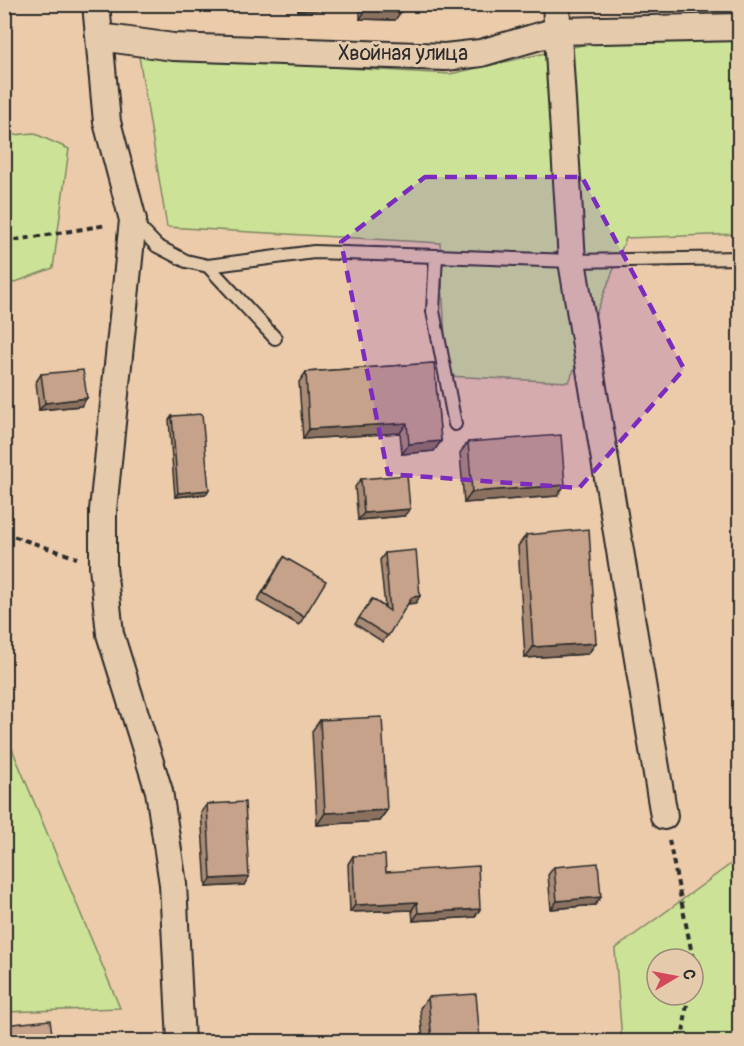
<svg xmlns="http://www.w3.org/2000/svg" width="744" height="1046" font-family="Pangolin,sans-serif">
  <rect width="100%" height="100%" fill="#eccbab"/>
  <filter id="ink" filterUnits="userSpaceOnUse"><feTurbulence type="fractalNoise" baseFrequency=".0167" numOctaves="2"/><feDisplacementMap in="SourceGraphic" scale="12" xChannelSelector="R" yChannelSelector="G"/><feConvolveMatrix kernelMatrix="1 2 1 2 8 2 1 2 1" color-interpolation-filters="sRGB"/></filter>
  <g filter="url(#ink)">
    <path fill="#cce297" stroke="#7c8661" stroke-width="1.5" fill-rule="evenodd" d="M610,39H739V234L626,238L569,382L447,376L440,243L167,227L139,56L450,74Z
      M33,133L69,149L53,268L5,286V136Z
      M5,732L120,1008L5,1012Z
      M739,858V1041H622L615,949ZM657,959H693V995H657Z"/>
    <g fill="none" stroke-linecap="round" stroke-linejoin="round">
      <defs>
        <path id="lane" d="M133,221L157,246L186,261L208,266L314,252L436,256L433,311L455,424
          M436,256L572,261L740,258
          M208,266L275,338"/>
        <path id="street" d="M96,4L107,122L133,220L103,510V567L110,634L159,791L173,884L181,1042
          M556,4L572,261L664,816
          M100,37L173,47L445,57L481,53L557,31L740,27"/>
      </defs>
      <use href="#lane" stroke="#2b2b2b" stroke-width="16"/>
      <use href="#street" stroke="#2b2b2b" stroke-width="30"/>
      <path stroke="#2b2b2b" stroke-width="4" stroke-dasharray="6 4.5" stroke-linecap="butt" d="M4,242L107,225
        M4,533L77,558
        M669,840L693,959
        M682,1042L688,995"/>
      <use href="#lane" stroke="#e5caac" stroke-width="12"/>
      <use href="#street" stroke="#e5caac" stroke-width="26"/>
    </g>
    <path fill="#a98b76" stroke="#2b2b2b" stroke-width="1.5" d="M297,4H401L395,20L360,19V7L298,11Z
      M434,363L441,441L434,451L402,454L400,433L303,439L299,382L306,372Z
      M41,374L81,406L39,410L36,382Z
      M172,416L206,494L175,497L169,420Z
      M468,442L557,496L464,503L460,453Z
      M361,479L404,516L358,520L355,487Z
      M526,535L596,643L588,654L525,658L518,546Z
      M385,553L416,603H408L383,642L355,624L372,599L385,607L380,560Z
      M284,557L304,617L299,625L257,601Z
      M320,720L387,810L379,821L317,825L312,731Z
      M207,804L244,885L206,887L201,812Z
      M353,856L386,872L480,909L475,917L413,921L412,910L350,912L348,864Z
      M554,867L601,897L595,905L551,909L548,875Z
      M428,997L480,1041H423L420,1008Z"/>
    <path fill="#8a7160" stroke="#2b2b2b" stroke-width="1.5" d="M302,4H362L360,7L298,11Z
      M486,4H522L483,9Z
      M365,11L401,12L395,20L360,19Z
      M87,398L81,406L39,410L45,403Z
      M407,423L400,433L303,439L309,429Z
      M441,441L434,451L402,454L409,444Z
      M4,448H9L4,455Z
      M565,485L557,496L464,503L472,492Z
      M209,490L206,494L175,497L178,493Z
      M410,509L404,516L358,520L364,513Z
      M420,596L416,603L408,604L412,597Z
      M596,643L588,654L525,658L533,647Z
      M387,810L379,821L317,825L325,813Z
      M249,877L244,885L206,887L211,879Z
      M601,897L595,905L551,909L557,901Z
      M417,902L412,910L350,912L355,905Z
      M480,909L475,917L413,921L418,913Z"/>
    <path fill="#c5a289" stroke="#2b2b2b" stroke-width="1.5" d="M365,4H401V12L365,11Z
      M4,53L8,96L4,97Z
      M434,363L441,441L409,444L407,423L309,429L306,372Z
      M83,370L87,398L45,403L41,374Z
      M4,409L9,448H4Z
      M202,414L209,490L178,493L172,416Z
      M561,435L565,485L472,492L468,442Z
      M407,475L410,509L364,513L361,479Z
      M589,529L596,643L533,647L526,535Z
      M416,550L420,596L412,597L388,636L359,618L372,599L390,611L385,553Z
      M284,557L326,581L304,617L263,593Z
      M382,717L387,810L325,813L320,720Z
      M245,802L249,877L211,879L207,804Z
      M385,855L386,872L478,866L480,909L418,913L417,902L355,905L353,856Z
      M598,863L601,897L557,901L554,867Z
      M476,994L480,1041H432L428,997Z
      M50,1020L53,1041H4V1025Z"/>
  </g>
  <path fill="#7b2cbf" fill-opacity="0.2" stroke="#7b2cbf" stroke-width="4.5" stroke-dasharray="12 8" stroke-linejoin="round" d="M425,177H582L684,369L579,488L388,474L341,242Z"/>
  <g text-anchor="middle" stroke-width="6" stroke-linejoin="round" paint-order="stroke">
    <g font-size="21" fill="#2b2b2b" stroke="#e5caac">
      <text x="403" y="60">Хвойная улица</text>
    </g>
  </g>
  <rect width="744" height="1046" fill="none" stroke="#e5caac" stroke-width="24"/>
  <rect x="12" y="12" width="720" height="1022" fill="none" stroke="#2b2b2b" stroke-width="2" filter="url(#ink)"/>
  <g transform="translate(675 977) rotate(80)"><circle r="28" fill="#e5caac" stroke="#9b8a78" stroke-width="1.5"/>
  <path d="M0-4.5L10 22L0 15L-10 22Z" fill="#d1495b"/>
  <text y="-9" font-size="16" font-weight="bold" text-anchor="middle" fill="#2b2b2b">С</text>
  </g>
</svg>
